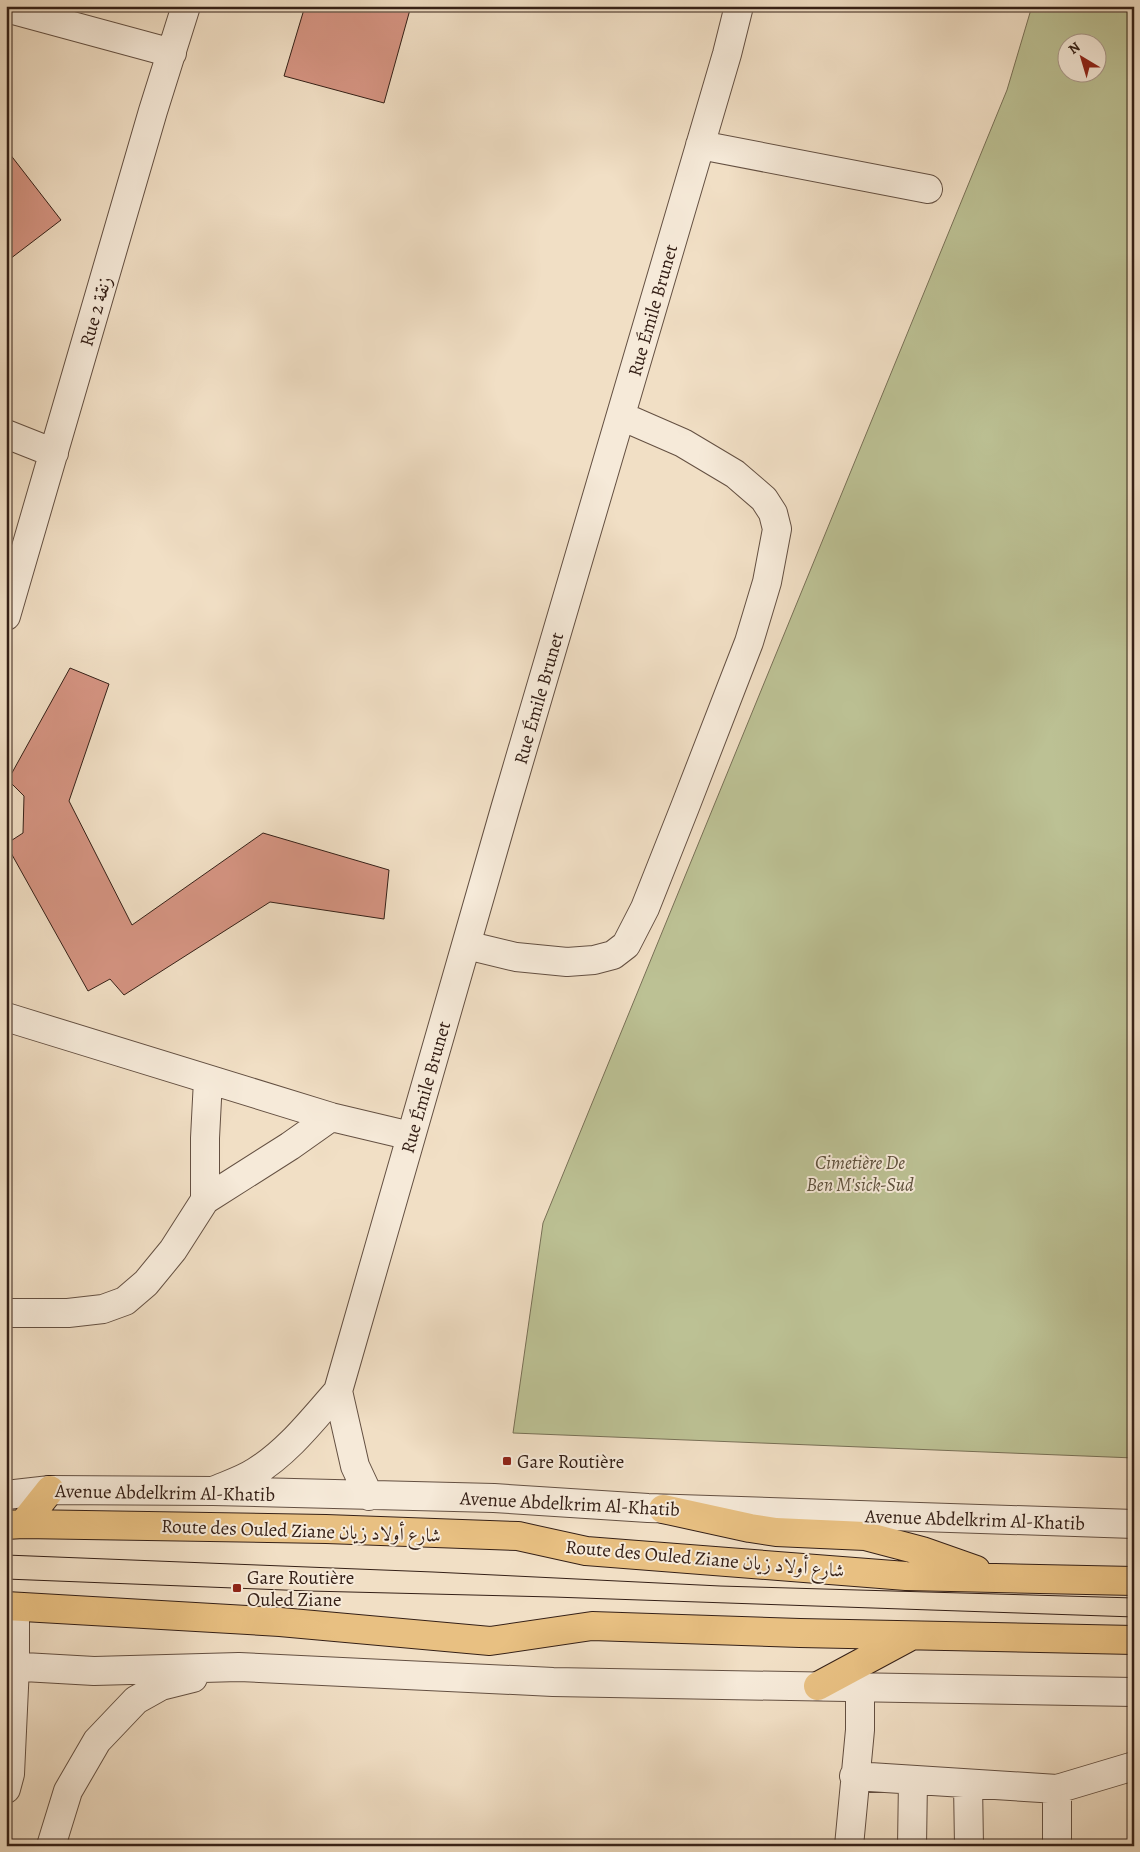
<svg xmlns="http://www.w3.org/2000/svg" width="1140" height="1852" font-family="Alegreya,Amiri,serif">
  <rect width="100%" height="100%" fill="#f1dfc5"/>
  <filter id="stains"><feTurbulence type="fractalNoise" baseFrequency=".004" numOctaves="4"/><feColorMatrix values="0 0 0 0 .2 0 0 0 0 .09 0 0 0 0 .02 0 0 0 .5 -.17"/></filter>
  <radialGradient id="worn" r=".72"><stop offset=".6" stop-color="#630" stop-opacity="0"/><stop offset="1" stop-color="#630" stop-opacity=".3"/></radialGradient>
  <path fill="#bcc194" stroke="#787056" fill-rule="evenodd" d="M1032,6H1134V1458L513,1433L543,1223L1007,90ZM1068,42H1098V72H1068Z"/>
  <path fill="#d59482" stroke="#352017" d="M305,6H411L384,103L284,76Z
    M6,149L61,220L6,262Z
    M70,668L109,684L69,801L132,925L263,833L389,870L384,919L270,902L124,995L110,979L88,991L6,844L23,833L24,796L8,780Z
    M829,1842V1846H738Z"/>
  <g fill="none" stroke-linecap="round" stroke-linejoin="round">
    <defs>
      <path id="minor" d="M6,8L172,53
        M700,145L928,189
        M6,434L54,453
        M6,616L153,111L186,6
        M466,945L516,957L567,962L594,960L613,955L626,945L645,908L685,807L749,642L767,582L777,529L773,513L764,499L735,474L683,443L621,416
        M6,1017L331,1117L411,1136
        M205,1200V1138L208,1080
        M6,1313H68L103,1309L125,1301L146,1283L173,1250L205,1200L290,1146L331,1117
        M338,1391L355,1466L369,1496
        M213,1491C227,1485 243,1480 255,1472C288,1452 313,1419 338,1391L505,809L727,54L739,6
        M6,1495L50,1490L213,1491L494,1498L648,1508L1134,1524
        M6,1666L94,1671L239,1667L553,1682L1134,1692
        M854,1776L1057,1789L1134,1766
        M968,1784L969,1846
        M6,1789L10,1774L15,1666V1607
        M1057,1789V1846
        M51,1846L68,1791L97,1741L136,1700L161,1686L193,1678
        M849,1846L860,1730V1687
        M912,1846L913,1780"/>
      <path id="highway" d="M663,1509L750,1528L776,1532L865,1536L922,1551L976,1570
        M23,1524L50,1490
        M6,1525L23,1524L326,1529L518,1536L586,1551L906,1576L1134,1581
        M6,1606L280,1622L490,1641L592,1626L800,1633L1134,1640
        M818,1686L911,1636"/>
    </defs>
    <use href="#minor" stroke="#645042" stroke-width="30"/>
    <use href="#highway" stroke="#352017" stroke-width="30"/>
    <use href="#minor" stroke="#f6ead9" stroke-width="28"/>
    <use href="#highway" stroke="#e8c082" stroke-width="28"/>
    <path stroke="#352017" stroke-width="1" d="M6,1555L433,1572L720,1586L1134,1598
      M6,1579L309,1591L553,1597L1134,1617"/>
  </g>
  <g fill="#8f2418" stroke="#f6ead9" stroke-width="2">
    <rect x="502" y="1456" width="10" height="10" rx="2.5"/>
    <rect x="232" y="1583" width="10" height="10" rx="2.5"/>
  </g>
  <g text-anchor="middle" stroke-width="4" stroke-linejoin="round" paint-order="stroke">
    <g font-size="19" fill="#352017" stroke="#f6ead9">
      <text transform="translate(652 310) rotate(-74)" y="7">Rue Émile Brunet</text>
      <text transform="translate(95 311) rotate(-74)" y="7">Rue 2 زنقة</text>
      <text transform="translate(538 698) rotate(-74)" y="7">Rue Émile Brunet</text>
      <text transform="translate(425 1087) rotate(-74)" y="7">Rue Émile Brunet</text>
      <text transform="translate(165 1492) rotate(1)" y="7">Avenue Abdelkrim Al-Khatib</text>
      <text transform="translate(570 1503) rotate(3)" y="7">Avenue Abdelkrim Al-Khatib</text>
      <text transform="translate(975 1519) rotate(2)" y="7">Avenue Abdelkrim Al-Khatib</text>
      <text transform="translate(301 1530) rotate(2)" y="7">Route des Ouled Ziane شارع أولاد زيان</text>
      <text transform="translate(705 1558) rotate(5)" y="7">Route des Ouled Ziane شارع أولاد زيان</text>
    </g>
    <g font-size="19" font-style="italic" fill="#5e503c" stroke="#f6ead9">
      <text x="860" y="1169">Cimetière De<tspan x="860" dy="22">Ben M'sick-Sud</tspan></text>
    </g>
    <g font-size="19" fill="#352017" stroke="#f6ead9" text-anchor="start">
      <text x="517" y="1468">Gare Routière</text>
      <text x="247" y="1584">Gare Routière<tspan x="247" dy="22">Ouled Ziane</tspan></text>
    </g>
  </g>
  <rect width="1140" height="1852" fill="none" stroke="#f1dfc5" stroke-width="25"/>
  <rect x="8" y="8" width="1125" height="1837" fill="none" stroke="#352017" stroke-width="2.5"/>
  <rect x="12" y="12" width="1115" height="1827" fill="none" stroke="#352017"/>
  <g transform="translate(1082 58) rotate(322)"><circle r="24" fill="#f6ead9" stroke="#a9998b"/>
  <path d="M0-4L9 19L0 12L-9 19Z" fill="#8f2418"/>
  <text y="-8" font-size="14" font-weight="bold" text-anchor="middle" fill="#352017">N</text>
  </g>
  <rect width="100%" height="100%" filter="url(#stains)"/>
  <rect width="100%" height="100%" fill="url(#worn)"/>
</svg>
